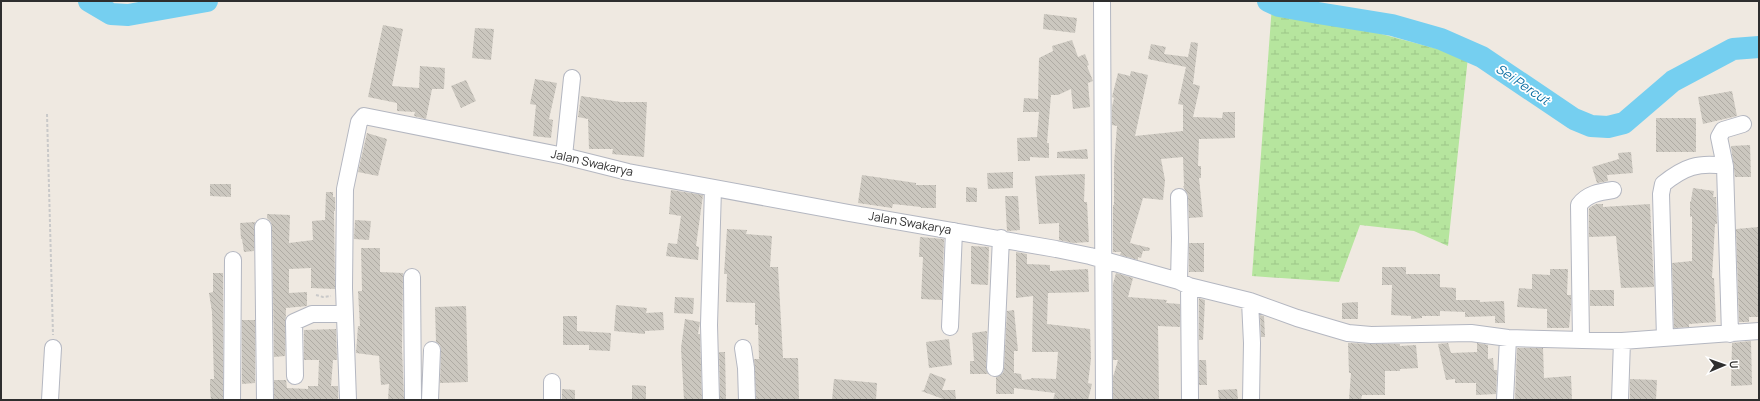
<svg xmlns="http://www.w3.org/2000/svg" width="1760" height="401" font-family="Manrope,sans-serif">
  <defs>
    <pattern id="wetland-marsh" width="20" height="14" patternUnits="userSpaceOnUse"><rect width="20" height="14" fill="#b6e59e"/><path d="M1 5h8M5 5V1M11 12h8M15 12V8" fill="none" stroke="#9dc588"/></pattern>
    <pattern id="building-back-hatch" width="6" height="6" patternUnits="userSpaceOnUse"><rect width="6" height="6" fill="#cbc7bf"/><path d="M-1 5l2 2M0 0l6 6M5-1l2 2" fill="none" stroke="#afaba4"/></pattern>
  </defs>
  <rect width="100%" height="100%" fill="#efe9e1"/>
  <path fill="url(#wetland-marsh)" d="M1272,5L1468,57L1448,246L1414,231L1360,225L1339,282L1252,276Z"/>
  <g fill="none" stroke-linecap="round" stroke-linejoin="round">
    <path stroke="#75cff0" stroke-width="22" d="M89,1L111,14L128,15L207,1
      M1268,1L1279,6L1318,13L1392,25L1441,39L1482,57L1574,119L1591,126L1608,127L1624,123L1673,81L1733,49L1759,47"/>
  </g>
  <path fill="url(#building-back-hatch)" d="M1044,14L1077,18L1075,33L1043,29Z
    M383,25L403,29L392,86L419,88L420,66L445,68L444,89H432L426,119L414,116L415,112L397,111V103L368,97Z
    M475,28L494,29L491,60L472,58Z
    M1072,40L1078,57L1085,54L1089,65L1087,66L1093,81L1088,83L1090,107L1073,109L1071,89L1058,95H1051L1047,143H1049V158L1030,157V161H1018L1017,138L1037,137L1039,112H1023L1024,98L1038,99L1039,58L1053,51L1052,46Z
    M1191,42L1198,43L1193,84L1200,86L1193,117L1222,118L1223,112H1235V138L1199,139L1198,166H1201V178H1199L1203,217L1189,218L1188,196L1183,186H1184L1183,157L1161,159L1165,180L1163,200L1143,198L1130,243L1150,248L1149,251H1143L1141,258L1138,257V260L1120,255L1121,252H1113V205H1114V164L1117,126L1112,125V107L1114,98L1112,97L1118,73L1130,76L1131,71L1148,75L1135,136L1183,131V105L1178,104L1186,67L1148,59L1151,44L1166,47L1164,54L1188,57Z
    M535,79L557,83L549,119L553,120L551,138L533,136L536,105L530,104Z
    M466,80L476,101L461,108L451,86Z
    M1732,91L1737,116L1703,124L1698,97Z
    M581,96L621,102H647L644,157L612,154L613,149H589L588,119L578,117Z
    M1656,118H1696V152H1656Z
    M367,133L387,139L378,176L358,172Z
    M1750,145L1751,177H1735L1731,146Z
    M1087,149L1088,159L1057,158V152Z
    M1631,152L1633,173L1607,175L1608,181L1597,183L1592,167L1619,159L1618,153Z
    M1013,172V188L988,189L987,173Z
    M1085,174L1084,202H1087L1089,242L1073,243L1059,240V223L1039,224L1035,176Z
    M862,175L916,183V185H936V208H921V207L893,204L892,208L858,203Z
    M210,184H231V197L210,196Z
    M966,187L977,188V202H966Z
    M1693,188L1714,191L1713,197H1716L1717,224H1715L1712,278H1714L1716,322L1689,324V327L1674,328L1672,263L1692,261V216L1690,217V202L1691,201Z
    M671,190L703,195L696,246L699,247L698,260L666,256L668,243L677,244L681,216L669,214Z
    M326,192H333V197H335V211H334L335,289L311,288V268L289,269V293L307,292V306L286,308L285,356L274,357L272,227L271,222L267,218V214L290,215L289,243L313,240L312,221L325,220Z
    M1005,196H1018L1020,230L1007,231Z
    M1596,204H1603V207L1650,204L1654,287L1621,288L1616,236L1589,237V208Z
    M355,220L371,221L369,240L354,239Z
    M255,222L254,251L244,252L242,239H241L240,223Z
    M1759,227V317H1749V322H1739L1736,229Z
    M727,229L747,230L746,234L772,236L770,267H778L783,358H798L799,400H756L754,359H759L758,325H755V303L726,302L727,274H724Z
    M920,237L944,239L942,300L921,299L923,257H919Z
    M1189,243H1204V272H1189Z
    M971,246L989,247L988,285L971,284Z
    M361,248H380V272L403,273L402,348L404,400H388L389,384L381,385L379,356L356,353L358,326H360L358,291H362Z
    M1016,252L1027,254V264L1050,265V271L1088,269L1089,292L1048,293L1047,324L1090,329L1091,359L1088,383L1092,384L1088,400H1053L1055,393L1014,388V394H996V377L1003,373L1004,368L1007,311L1014,310L1018,351H1014V373L1021,374L1022,380L1031,379V378L1056,379L1058,352H1032L1033,296L1016,298Z
    M1382,267H1406V274H1440V287L1456,288V300H1480V302L1504,301L1505,323H1495V316L1465,317V312L1440,311V316H1422V318L1411,319V316L1391,315L1392,285H1382Z
    M1550,269H1568L1567,295H1571V306L1569,328H1547V309L1517,307L1519,288L1532,289V274L1550,275Z
    M213,273H223V400H211L210,390V379H214L212,312L209,293L213,292Z
    M1116,273L1133,278L1128,297L1167,300L1166,303L1180,304V327L1158,326L1159,400H1113V377L1118,360H1113V284Z
    M1590,290H1614V306H1590Z
    M675,297L694,298L693,314L674,313Z
    M1199,298L1205,300L1203,340H1199Z
    M1358,302V319H1342V303Z
    M616,305L647,308L646,313L663,312L664,330L645,331V334L614,331Z
    M466,306L468,382L440,383L441,350L440,345L436,342L435,307Z
    M1260,315L1264,316L1265,337H1261Z
    M563,316H577V331L611,333L610,351L589,350V345H563Z
    M685,319L700,322L698,334H700L702,400H684L681,348Z
    M242,320H255V383L242,384Z
    M336,329L337,360H333L331,386H338V400H274V380H286L287,388L308,389V386H318L319,360H304V330Z
    M987,331L986,368L988,374H970V361H974L972,333Z
    M949,339L952,365L929,368L926,342Z
    M1751,341L1752,385L1731,386L1732,343Z
    M1348,343L1371,344H1400V346L1416,345L1418,368L1400,369V371H1385V395H1362L1361,400H1349L1351,373H1349Z
    M1448,343L1451,353L1477,352V343L1488,345V359L1493,358L1494,370H1497L1496,394L1476,395V383H1455V379L1446,380L1438,344Z
    M1517,348H1543L1544,378L1571,376L1572,400H1515Z
    M719,352H725L726,400H720Z
    M1199,360H1206L1207,385H1199Z
    M930,373L946,379L942,390H955L956,400H946L921,391L924,390Z
    M834,379L877,383L876,400H832Z
    M1630,379L1657,380L1656,400H1630Z
    M632,385L646,386V400H632Z
    M562,389L575,390V400H562Z
    M1237,389L1238,400H1219L1218,390Z"/>
  <g fill="none" stroke-linecap="round" stroke-linejoin="round">
    <defs>
      <path id="minor" d="M1102,1L1104,400
        M564,156L572,78
        M263,227L265,400
        M412,277L413,400
        M1179,281L1180,238L1179,197
        M1189,286L1190,398
        M1250,301L1252,343L1251,400
        M950,327L954,231
        M1730,334L1725,166L1719,137L1723,130L1743,124
        M1665,338L1661,194L1663,184C1684,167 1698,162 1725,166
        M1581,340L1579,205C1587,194 1599,192 1613,190
        M743,348L746,368L747,400
        M995,368L1001,238
        M295,376L294,322L312,314H345
        M50,400L53,348
        M232,400L233,260
        M348,400L344,288L345,189L359,122L364,116L564,156L628,172L849,213L1056,249L1090,256L1179,281L1189,286L1250,301L1297,318L1348,333L1371,335L1471,333L1508,338L1622,341L1759,331
        M430,400L432,350
        M552,400V382
        M711,400L709,325L713,188
        M1505,400L1508,338
        M1620,400L1622,341"/>
    </defs>
    <use href="#minor" stroke="#b4b7c1" stroke-width="18"/>
    <path stroke="#c9c9c9" stroke-width="2" stroke-dasharray="3 2" stroke-linecap="butt" d="M47,114L53,335
      M316,295L323,297L331,296"/>
    <use href="#minor" stroke="#fff" stroke-width="16"/>
  </g>
  <g text-anchor="middle" stroke-width="3.5" stroke-linejoin="round" paint-order="stroke">
    <g font-size="12" fill="#2e2e2e" stroke="#fff">
      <text transform="translate(592 163) rotate(13)" y="4">Jalan Swakarya</text>
      <text transform="translate(910 223) rotate(10)" y="4">Jalan Swakarya</text>
    </g>
    <g font-size="13" font-style="italic" fill="#0d6fa3" stroke="#fff">
      <text transform="translate(1523 84) rotate(34)" y="5">Sei Percut</text>
    </g>
  </g>
  <rect width="1760" height="401" fill="none" stroke="#2e2e2e" stroke-width="4"/>
  <g transform="translate(1724 365) rotate(88)" stroke="#ffffff" stroke-width="3" paint-order="stroke">
  <path d="M0-3L7 15L0 10L-7 15Z" fill="#2e2e2e"/>
  <text y="-6" font-size="11" font-weight="bold" text-anchor="middle" fill="#2e2e2e">U</text>
  </g>
</svg>
